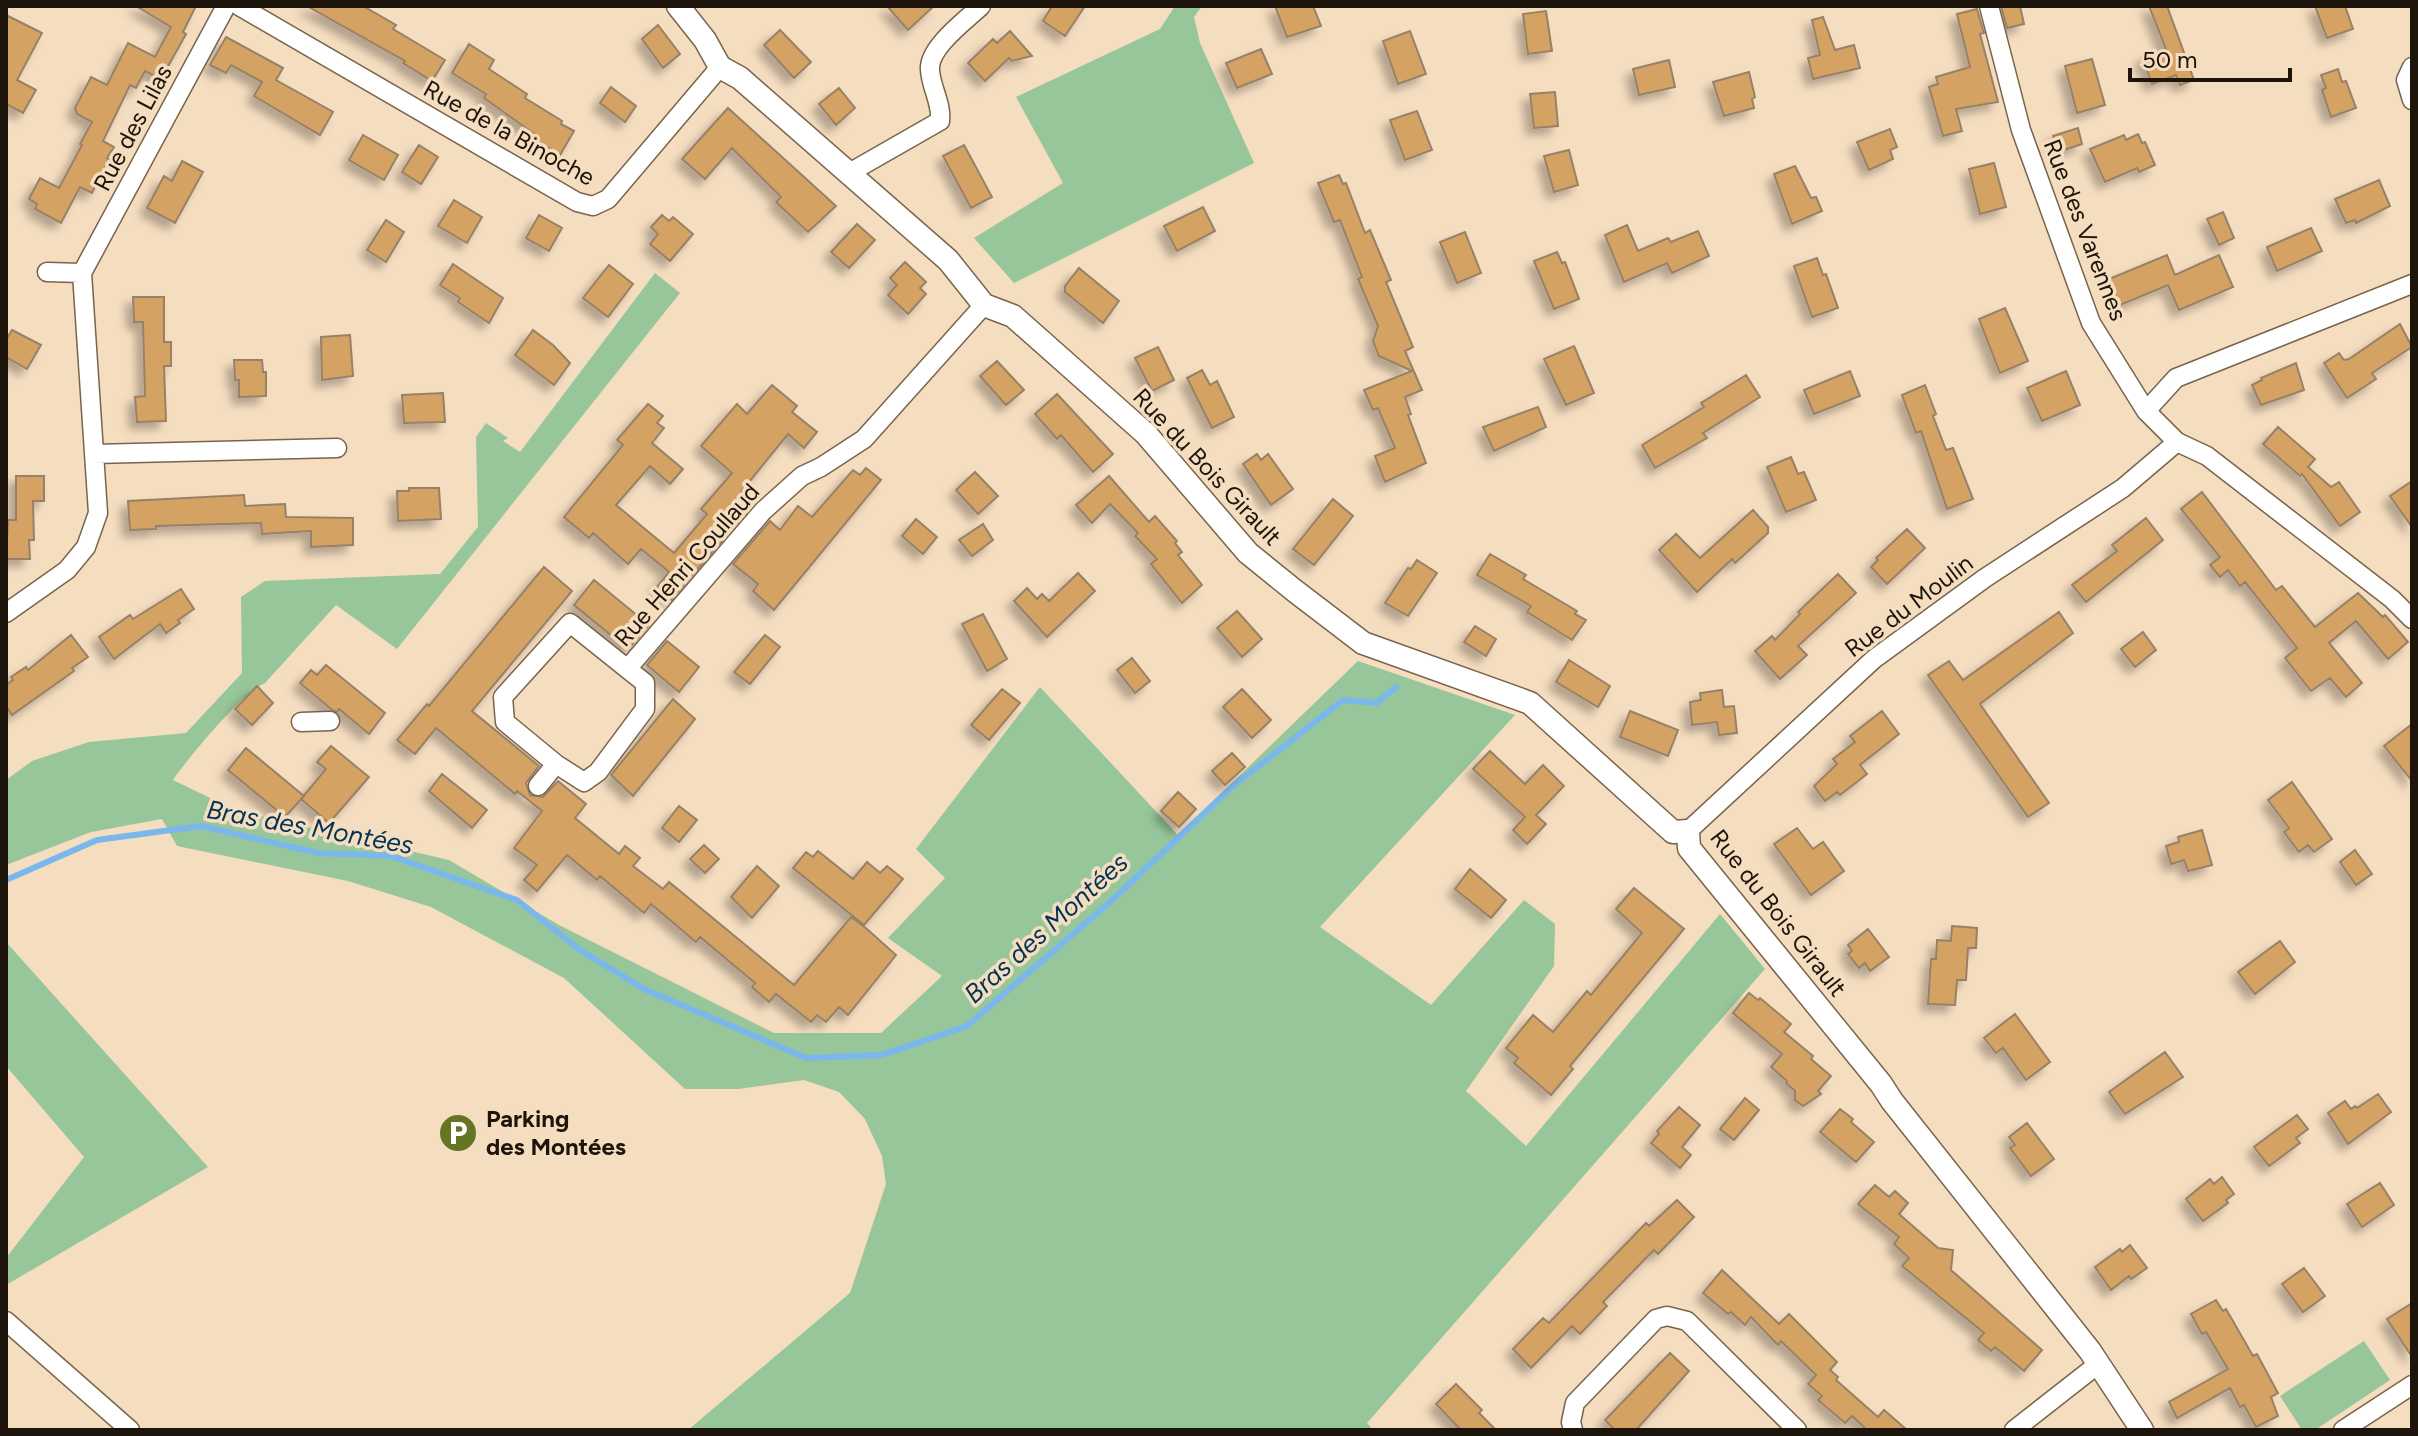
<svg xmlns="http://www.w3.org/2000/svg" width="2418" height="1436" font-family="Figtree,sans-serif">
  <defs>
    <filter id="shadow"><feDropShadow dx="-7" dy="7" stdDeviation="4" flood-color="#0004"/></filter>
  </defs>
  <rect width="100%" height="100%" fill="#f5ddc0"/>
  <path fill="#96c69a" d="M1175,6H1202L1194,17L1200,43L1254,163L1014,283L974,238L1063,183L1016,97L1160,29Z
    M655,273L680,293L397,649L336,605L265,683C243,692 188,758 173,780L235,810L449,860L559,925L774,1033H881L942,976L888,938L945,878L916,849L1040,687L1178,835L1358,661L1515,715L1320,927L1431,1005L1524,900L1555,924L1554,966L1466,1091L1526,1146L1720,914L1765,969L1367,1423L1373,1430H688L850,1293L886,1184L882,1156L865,1119L839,1092L804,1080L738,1089H685L564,978L431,907L348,881L177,846L162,819L91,832L6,865V780L32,761L89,742L186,733L242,673L241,597L265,581L440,574L478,527L476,437L486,423L508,438L503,441L520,452Z
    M6,942L208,1167L6,1285V1258L84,1157L6,1066Z
    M2364,1341L2390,1380L2315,1430H2302L2280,1396Z"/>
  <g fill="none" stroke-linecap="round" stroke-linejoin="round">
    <path stroke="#7ab7ed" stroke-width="6" d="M6,880L97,840L201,826L318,853L391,856L517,900L580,950L644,989L806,1058L882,1055L967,1026L1110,902L1233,786L1343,700L1377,703L1396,687"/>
  </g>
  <path fill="#d4a363" stroke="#978167" stroke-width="2" filter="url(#shadow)" d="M136,6H196L183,32L186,34L161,79L145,71L136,88L130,85L103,141L114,147L107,158L109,159L92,193L80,187L61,223L35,209L37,204L29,199L40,178L59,188L82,145L80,144L92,122L77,114L75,108L91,77L107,85L128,43L155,57L171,27Z
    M307,6H363L396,25L393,29L445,60L432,81L403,63L405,61Z
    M887,6H934L908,30Z
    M1052,6H1085L1065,36L1043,21Z
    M1275,6H1313L1321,26L1287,37Z
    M2001,6H2020L2024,24L2007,28Z
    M2149,6H2167L2194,80L2180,85L2176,75L2152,84L2142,57L2166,49Z
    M2315,6H2345L2353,29L2327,38Z
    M1977,9L1984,33L1980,34L1998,102L1956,109L1962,131L1943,136L1929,87L1938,84L1936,77L1970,67L1957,14Z
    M1546,11L1552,51L1528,54L1523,14Z
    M6,15L42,33L17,80L36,90L23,113L6,104Z
    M1823,17L1835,50L1854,45L1860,68L1813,79L1808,58L1820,55L1812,20Z
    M658,25L680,54L663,68L642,39Z
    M780,30L811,62L794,78L764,45Z
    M1010,31L1032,56L1012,61L1009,58L985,81L968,63L993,39L997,43Z
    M1410,31L1426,74L1398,84L1383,41Z
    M226,37L283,68L276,80L333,112L320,135L254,96L262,82L231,65L226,73L210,65Z
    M469,44L494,60L489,69L527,94L525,98L562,121L561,124L574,131L560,155L531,137L533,133L484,98L486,94L452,73Z
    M1261,49L1272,74L1237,88L1226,63Z
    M2092,59L2105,105L2077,113L2065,66Z
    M1669,60L1675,87L1639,95L1633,69Z
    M2338,69L2342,82L2346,81L2356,108L2331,117L2322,90L2326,88L2321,75Z
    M1749,72L1755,97L1752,99L1754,108L1724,116L1713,82Z
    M611,87L636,106L625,122L600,103Z
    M839,88L855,108L836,125L819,104Z
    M1555,92L1558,126L1534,128L1530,94Z
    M728,108L836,206L808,232L776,202L781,197L732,148L705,179L682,159Z
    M1417,111L1432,150L1405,160L1390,120Z
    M2078,128L2082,144L2058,152L2053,136Z
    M1890,129L1897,147L1890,150L1893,159L1869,170L1857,142Z
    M2138,134L2142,143L2145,142L2155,165L2139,172L2137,168L2105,182L2090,149L2124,135L2126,140Z
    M363,135L398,155L384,180L349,160Z
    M419,145L438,157L421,184L402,172Z
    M964,145L992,197L971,208L943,156Z
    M1569,150L1578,185L1554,192L1544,156Z
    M182,161L203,172L175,223L147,208L164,176L172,181Z
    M1994,163L2006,207L1980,214L1969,169Z
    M1795,166L1811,198L1816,197L1822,211L1792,224L1774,174Z
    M1339,175L1343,184L1346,183L1365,233L1370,230L1391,280L1386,282L1413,347L1405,351L1422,390L1405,397L1411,414L1408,415L1426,463L1385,482L1375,456L1395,448L1378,408L1373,410L1364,390L1412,371L1379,356L1373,341L1378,326L1358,279L1362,277L1340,220L1334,222L1318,183Z
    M2379,180L2390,206L2356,223L2355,220L2346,223L2335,199Z
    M454,200L482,217L467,243L438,226Z
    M1203,207L1215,231L1177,251L1164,226Z
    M2223,212L2234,238L2219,245L2207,219Z
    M539,215L562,228L549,251L526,238Z
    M662,215L669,221L673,217L693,234L670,261L650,244L658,234L651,227Z
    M386,220L404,232L386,262L367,250Z
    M857,224L875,240L849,268L831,252Z
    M1627,225L1638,251L1668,238L1671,242L1698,231L1709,256L1672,273L1667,263L1624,282L1605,235Z
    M2311,228L2322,251L2277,271L2267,247Z
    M1465,232L1481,273L1457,283L1440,242Z
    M1557,252L1562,263L1565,262L1579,299L1554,309L1534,261Z
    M2167,255L2175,275L2219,255L2233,287L2179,310L2168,285L2120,305L2109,279Z
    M1817,258L1823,275L1826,274L1838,308L1812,317L1794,266Z
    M905,262L926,282L920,288L926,294L908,314L888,295L897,285L890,278Z
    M453,264L503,298L489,323L458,302L460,298L440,285Z
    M609,265L633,284L608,317L583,298Z
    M1079,268L1119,301L1103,323L1065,292V286Z
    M133,297H164V342H171V366H164L166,421L137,422L135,397L145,396L143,322H134Z
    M2005,308L2028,361L2000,373L1979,319Z
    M2400,324L2412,347L2372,373L2376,379L2347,398L2324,363L2339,353L2344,360L2349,359Z
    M12,330L41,345L27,369L6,357V340Z
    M533,330L553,345L570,363L554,385L515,355Z
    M350,335L353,376L322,380L321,337Z
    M1574,346L1594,393L1566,405L1544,359Z
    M1158,347L1174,380L1152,391L1135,358Z
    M234,360H262L263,372H266V396L239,397V380H235Z
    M997,361L1024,390L1006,405L980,376Z
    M2296,363L2304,390L2261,405L2252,385L2262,380L2261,378Z
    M1202,370L1210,385L1217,381L1234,417L1212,428L1187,378Z
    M1850,371L1860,396L1814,414L1804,390Z
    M2066,371L2080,405L2042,421L2027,388Z
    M1746,375L1760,397L1703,433L1707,438L1655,468L1642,445L1704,407L1701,403Z
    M772,385L797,406L792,412L817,432L804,448L788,434L741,492L750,501L748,503L752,506L671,600L657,587L669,572L641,549L628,564L593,533L589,538L564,517L623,445L617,440L648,404L663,416L657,423L664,428L652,443L683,469L670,484L650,466L616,505L674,553L707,514L701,509L732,473L701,446L737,404L747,414Z
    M1925,385L1936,414L1933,416L1946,450L1953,448L1973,499L1947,509L1921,431L1916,433L1902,395Z
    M443,393L445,422L404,423L402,395Z
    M1057,394L1113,454L1093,472L1061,435L1057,439L1035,414Z
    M1538,407L1546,427L1494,451L1483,427Z
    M2278,427L2315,459L2308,467L2331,487L2339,482L2360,512L2340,526L2302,474L2300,476L2263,444Z
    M1257,454L1261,460L1268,454L1293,489L1271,505L1243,464Z
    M1791,457L1798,474L1804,472L1816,500L1786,512L1767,467Z
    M866,468L881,480L774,610L753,591L758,584L733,564L770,521L780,530L798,506L812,517L853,470L860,475Z
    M975,472L998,496L978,514L956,490Z
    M16,476H44V501H33L34,540H29L30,559H6L8,520H16Z
    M1109,476L1149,522L1155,516L1177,541L1175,543L1182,552L1178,555L1202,585L1182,603L1151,564L1157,559L1135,536L1138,533L1110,504L1092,523L1076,505Z
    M2412,481V527L2390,496Z
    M409,488H439L441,519L398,521L397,491H409Z
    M2202,492L2276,590L2282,586L2315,627L2358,593L2383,617L2385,615L2408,642L2388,659L2356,621L2329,643L2362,683L2346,697L2330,678L2311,691L2285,658L2297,648L2245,582L2240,586L2228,570L2220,577L2210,565L2220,557L2181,509Z
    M244,495L245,506L285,504L286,517L353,518V545L311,547V531L262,534L261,523L156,526V529L130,530L128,501Z
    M1333,499L1353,516L1314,565L1293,549Z
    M1753,510L1768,527V533L1735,563L1732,559L1697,592L1659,550L1676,534L1700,558Z
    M2146,518L2163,540L2086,602L2072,585L2117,551L2112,545Z
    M916,519L937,537L923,554L902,536Z
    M983,524L993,540L972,556L959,540Z
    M1907,529L1925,548L1887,584L1871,567L1878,560L1876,558Z
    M1490,554L1526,575L1523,579L1577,611L1575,614L1586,620L1572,640L1527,612L1531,606L1477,575Z
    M1417,560L1437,573L1408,616L1385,603L1408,568L1411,569Z
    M544,567L572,591L472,711L539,766L526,783L530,795L543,797L558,781L586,804L575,818L619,854L625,846L640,858L633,866L663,889L669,882L794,985L851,917L867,929L896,955L848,1015L839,1007L826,1022L817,1015L811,1022L776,994L769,1002L752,987L755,983L700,937L696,942L651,904L644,913L600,876L597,880L567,855L537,891L524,880L537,865L514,848L542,811L517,791L515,794L436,728L415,754L397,740L427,704L429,706Z
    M1078,573L1095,591L1047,637L1014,601L1027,588L1037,599L1042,594L1049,601Z
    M1838,574L1856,593L1798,646L1807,655L1780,679L1755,651L1772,636L1775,640L1800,614L1798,612Z
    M594,580L649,625L628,649L574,605Z
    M181,589L194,609L178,620L180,623L166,633L160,624L114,659L99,637L130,615L133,619Z
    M1237,611L1262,639L1242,657L1217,628Z
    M2059,612L2073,633L1980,704L2049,803L2028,817L1928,675L1949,661L1963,680Z
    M983,614L1007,659L987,671L962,624Z
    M1475,626L1496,639L1486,656L1464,642Z
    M2143,632L2156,650L2135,667L2121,649Z
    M71,635L88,657L72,668L74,671L12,715L6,706V685L13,680L11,677L26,667L28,670Z
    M765,635L780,647L750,684L734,672Z
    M667,641L699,667L679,692L647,665Z
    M1132,658L1150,681L1135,693L1117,670Z
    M1569,660L1610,686L1598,707L1556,682Z
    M326,665L385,713L369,734L339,709L337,712L332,710L300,683L311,670L317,675Z
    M257,686L273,703L252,725L235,709Z
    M1002,689L1020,703L989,740L971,725Z
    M1242,689L1271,720L1252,738L1223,707Z
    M1722,690L1724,707L1734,706L1737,733L1719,735L1717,722L1692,725L1690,702L1701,700L1700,693Z
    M673,699L695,719L633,796L611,775Z
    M1630,711L1678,730L1668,756L1620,737Z
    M1882,711L1899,734L1860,765L1867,774L1840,795L1837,792L1825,801L1814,786L1837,764L1833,759L1855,742L1850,736Z
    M2412,724V781L2384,746Z
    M331,746L369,777L329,823L301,799L326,769L317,762Z
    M246,748L304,796L285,817L228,770Z
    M1490,751L1525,784L1543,765L1564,786L1536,815L1546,824L1527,844L1513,830L1525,817L1473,769Z
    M1232,753L1245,767L1225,785L1212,771Z
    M442,774L487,810L472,828L429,791Z
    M2292,782L2332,839L2314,852L2308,845L2299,852L2284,832L2289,828L2268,800Z
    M1178,792L1196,809L1179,827L1161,811Z
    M679,806L697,820L679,842L662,828Z
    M1797,828L1813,849L1823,842L1844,871L1811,895L1774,844Z
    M2202,830L2212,865L2188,871L2184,860L2171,864L2166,846L2179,842L2178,837Z
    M704,845L719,859L705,873L690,859Z
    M2355,850L2372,874L2356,885L2340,862Z
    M818,851L853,879L867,862L880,873L887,866L903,879L864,925L793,868L806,852L813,857Z
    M757,866L779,886L752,918L731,897Z
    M1470,869L1506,900L1491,918L1455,889Z
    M1634,888L1684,929L1570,1066L1573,1069L1551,1095L1514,1063L1518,1058L1506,1048L1533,1015L1553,1032L1587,991L1591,995L1642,933L1616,909Z
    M1952,926L1977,928L1976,948H1968L1966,980H1957L1955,1005L1928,1004L1931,959H1936L1937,940L1951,941Z
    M1868,929L1889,957L1870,971L1865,963L1859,968L1848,954L1852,951L1848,945Z
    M2280,941L2295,962L2255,994L2238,972Z
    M1749,993L1758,1000L1760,998L1791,1024L1784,1032L1813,1056L1811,1059L1831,1076L1818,1091L1821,1094L1803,1106L1795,1100V1091L1786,1083L1787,1081L1771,1067L1782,1054L1733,1013Z
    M2015,1014L2050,1062L2026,1080L2003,1048L1996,1053L1984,1038Z
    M2165,1052L2183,1077L2125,1114L2109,1092Z
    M2378,1094L2391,1112L2348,1144L2328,1113L2345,1101L2351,1109L2355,1106L2357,1108Z
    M1745,1098L1759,1110L1734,1140L1720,1129Z
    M1679,1107L1700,1125L1682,1147L1691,1155L1680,1168L1651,1143L1659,1134L1657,1131Z
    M1840,1109L1853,1119L1851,1122L1874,1142L1856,1162L1820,1132Z
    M2297,1115L2308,1129L2296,1138L2300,1143L2269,1166L2254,1147Z
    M2027,1123L2054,1159L2031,1176L2010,1148L2015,1145L2009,1137Z
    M2222,1177L2234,1194L2226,1200L2228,1203L2203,1221L2186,1199L2210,1179L2214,1184Z
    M2380,1183L2394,1205L2362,1227L2347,1204Z
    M1875,1185L1889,1197L1895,1191L1908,1203L1899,1214L1938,1248L1953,1250L1951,1270L2042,1350L2024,1371L1995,1347L1991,1351L1978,1340L1984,1333L1902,1266L1909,1258L1894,1244L1899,1237L1858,1204Z
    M1677,1200L1694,1217L1658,1254L1654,1250L1603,1302L1607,1306L1580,1334L1572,1326L1531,1368L1513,1349L1543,1318L1549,1323L1646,1223L1649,1226Z
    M2130,1245L2147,1268L2131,1279L2129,1276L2111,1290L2095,1267L2120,1249L2122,1252Z
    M2304,1268L2325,1296L2303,1312L2282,1284Z
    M1722,1270L1779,1324L1789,1314L1837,1362L1830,1370L1838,1377L1836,1380L1878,1417L1884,1410L1907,1430H1867L1852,1416L1845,1423L1818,1400L1822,1396L1808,1384L1816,1375L1781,1341L1778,1345L1751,1317L1745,1325L1731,1312L1728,1314L1703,1293Z
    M2216,1300L2223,1311L2226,1309L2253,1356L2257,1354L2278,1393L2271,1397L2278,1416L2256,1427L2244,1405L2240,1407L2230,1388L2177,1418L2169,1402L2228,1369L2206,1332L2202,1334L2191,1314Z
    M2412,1303V1357L2387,1319Z
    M1670,1353L1689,1371L1636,1430H1615L1605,1420Z
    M1456,1384L1482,1410L1479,1413L1496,1430H1461L1436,1404Z"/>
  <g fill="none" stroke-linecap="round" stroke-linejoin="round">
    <defs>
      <path id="minor" d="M239,6L577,202L593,206L608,199L720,67
        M1989,6L2021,130L2091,323L2146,411L2177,442L2207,456L2392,599L2412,619
        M2412,67L2406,80L2412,100
        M849,173L940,121C942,103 931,88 930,70C928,48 965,21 981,6
        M47,272L82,273
        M2146,411L2176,378L2412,284
        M94,454L337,448
        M6,613L67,570L86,547L98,513L82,273L226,6
        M570,623L645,683V709L598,772L584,782L556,764L505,722L503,697Z
        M628,668L763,511L802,476L821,467L864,439L984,305
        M301,722L330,721
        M538,786L556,764
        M1688,831L1874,659L1985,578L2123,488L2177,442
        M6,1321L130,1430
        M1573,1430L1571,1422L1575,1403L1656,1319L1667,1316L1687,1321L1797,1430
        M2014,1430L2097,1365
        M2343,1430L2412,1385"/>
      <path id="tertiary" d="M678,6L705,40L720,67L740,78L948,260L984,305L1013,316L1146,434L1248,553L1295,591L1363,643L1530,703L1673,832L1688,831L1689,848L1881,1084L1892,1101L2090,1351L2142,1430"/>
    </defs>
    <use href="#minor" stroke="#79644b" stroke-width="21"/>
    <use href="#tertiary" stroke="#79644b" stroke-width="25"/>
    <use href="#minor" stroke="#fff" stroke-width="18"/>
    <use href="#tertiary" stroke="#fff" stroke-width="22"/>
  </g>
  <defs>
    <symbol id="parking-disc" viewBox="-11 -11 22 22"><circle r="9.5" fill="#657522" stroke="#f5ddc0"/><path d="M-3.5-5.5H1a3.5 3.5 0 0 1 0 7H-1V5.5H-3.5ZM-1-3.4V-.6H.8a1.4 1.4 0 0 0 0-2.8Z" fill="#fff"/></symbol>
  </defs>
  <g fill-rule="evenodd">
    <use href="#parking-disc" x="436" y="1111" width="44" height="44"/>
  </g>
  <g text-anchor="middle" stroke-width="7" stroke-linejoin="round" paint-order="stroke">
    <g font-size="24" fill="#1d150b" stroke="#f5ddc0">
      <text transform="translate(133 128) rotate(-62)" y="8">Rue des Lilas</text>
      <text transform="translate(509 133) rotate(29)" y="8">Rue de la Binoche</text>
      <text transform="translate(2085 230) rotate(69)" y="8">Rue des Varennes</text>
      <text transform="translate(1207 467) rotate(47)" y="8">Rue du Bois Girault</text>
      <text transform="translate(687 565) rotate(-49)" y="8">Rue Henri Coullaud</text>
      <text transform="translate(1909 606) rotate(-37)" y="8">Rue du Moulin</text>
      <text transform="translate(1778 913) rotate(52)" y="8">Rue du Bois Girault</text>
    </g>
    <g font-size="24" font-weight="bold" fill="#1d150b" stroke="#f5ddc0" text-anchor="start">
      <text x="486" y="1127">Parking<tspan x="486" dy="28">des Montées</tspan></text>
    </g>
    <g font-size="26" font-style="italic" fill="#023355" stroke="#f5ddc0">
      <text transform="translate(310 827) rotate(10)" y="9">Bras des Montées</text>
      <text transform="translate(1046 928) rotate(-42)" y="9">Bras des Montées</text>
    </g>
  </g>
  <rect width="2418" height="1436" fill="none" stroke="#1d150b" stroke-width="16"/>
  <path d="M2130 68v12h160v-12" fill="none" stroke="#1d150b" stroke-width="4"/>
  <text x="2142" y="68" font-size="24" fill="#1d150b" stroke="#f5ddc0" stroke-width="6" paint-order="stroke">50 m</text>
</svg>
